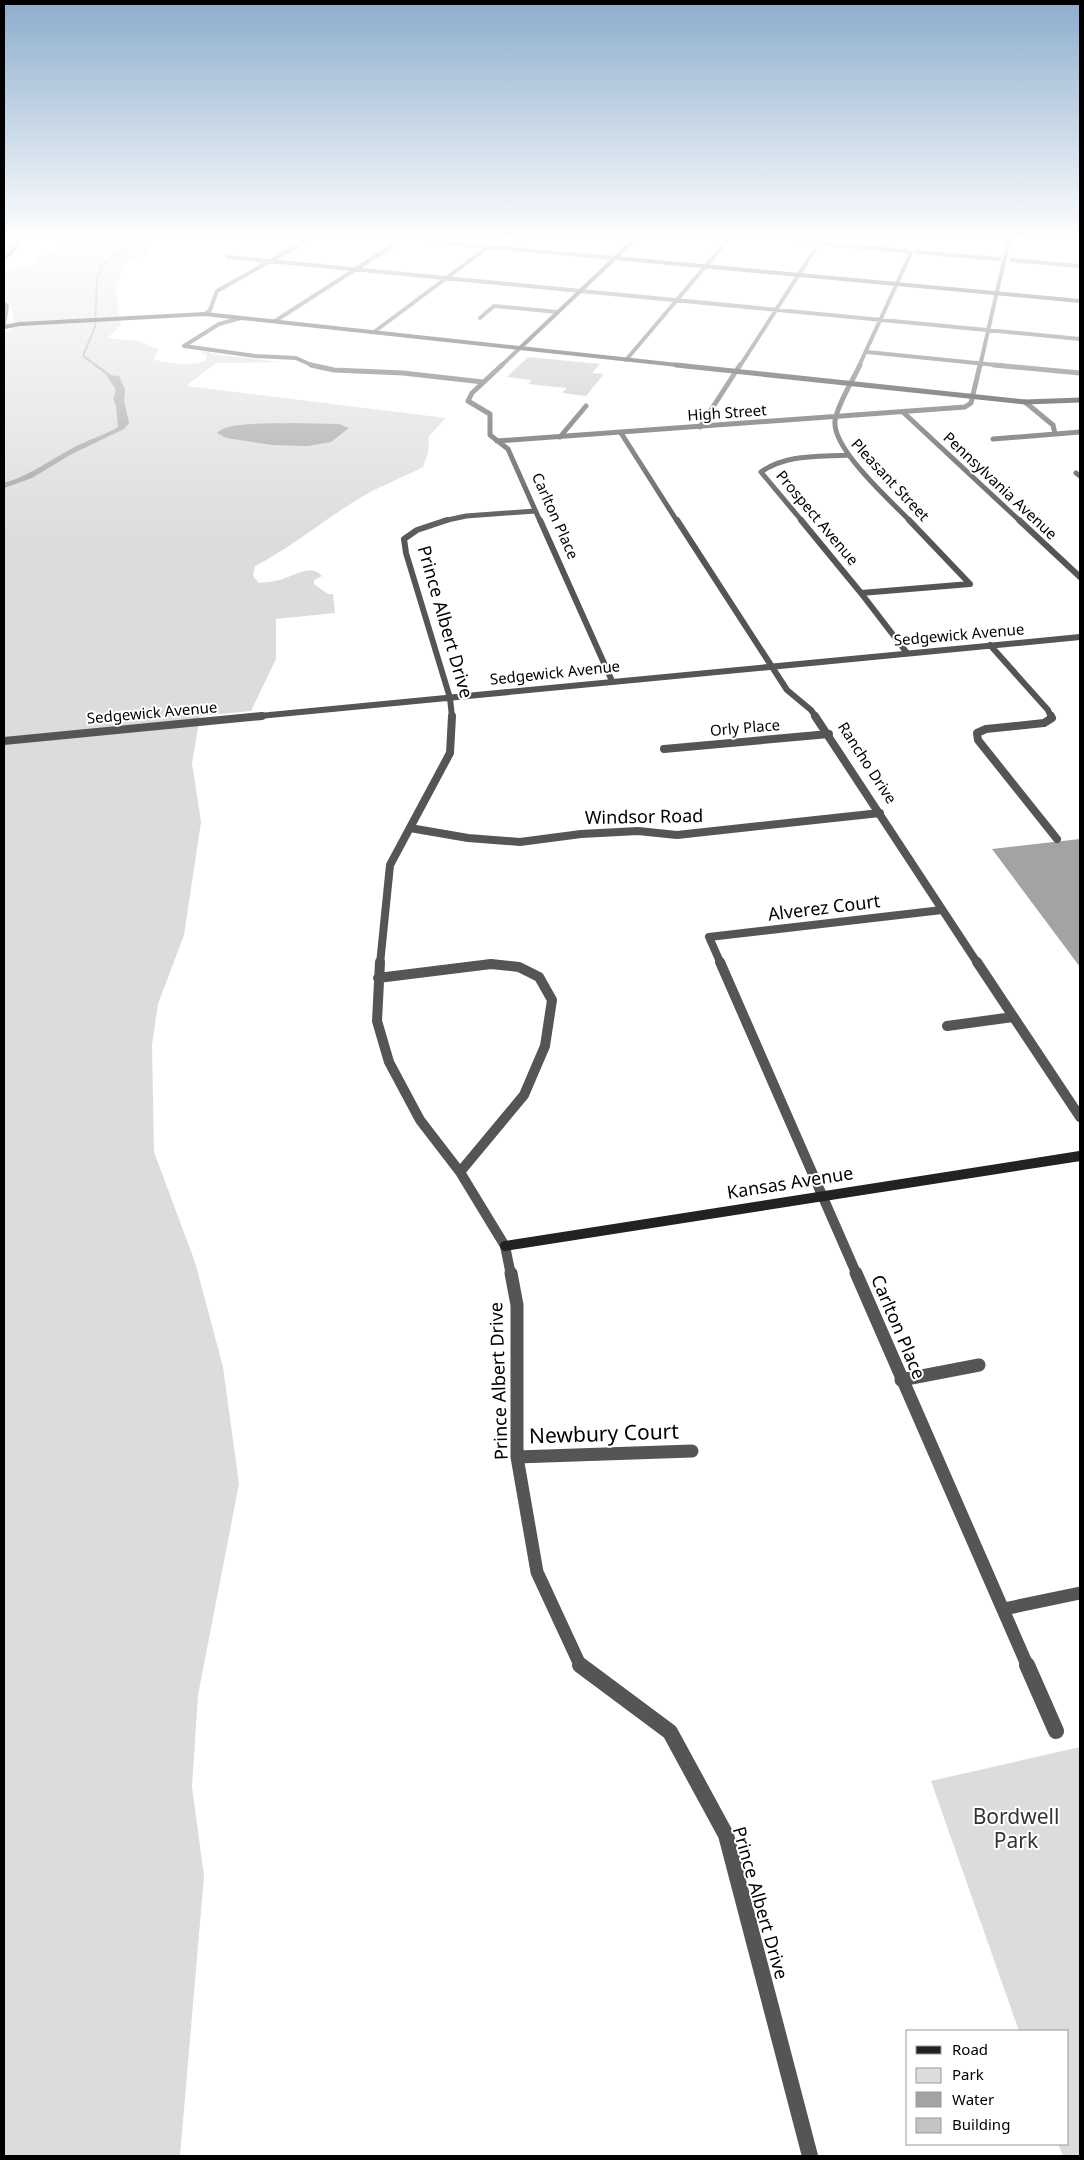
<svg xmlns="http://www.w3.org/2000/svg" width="1084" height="2160" font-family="'Noto Sans',sans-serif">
  <rect width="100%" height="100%" fill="#fff"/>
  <path fill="#dcdcdc" d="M67,242H150L148,255L126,261L115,289L121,325L107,338L138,341L158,349L154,360C170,362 191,368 206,360L207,355L201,352L202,351L221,355L281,362L216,363L186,386L446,418L429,436L428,453L423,467C404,477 383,485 365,495C327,517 294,546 255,566L253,576L259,583C269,582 279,581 288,577C298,573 313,565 322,576L314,580V584L328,594H333L335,613L276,619V659L251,711L200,716L192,763L201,822L184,935L158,1004L152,1045L154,1152L195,1262L223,1367L239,1484L198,1695L192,1787L204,1876L180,2156H4V336L7,335L4,333L13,328L14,319L9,301L4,299V272L37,263L36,259L56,250Z
    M1080,1747V2156H1063L1058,2144H1068V2031H1019L931,1781Z"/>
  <path fill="#a3a3a3" d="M106,375L119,376L125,389L124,401L129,423L124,429L70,455L32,478L4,488V483C33,475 56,455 83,443C95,437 107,434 118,427L116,406L113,399L116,390Z
    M291,423L339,424L349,428L331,442L308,446L272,445L226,438L217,433C227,421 275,424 291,423Z
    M1080,839V967L992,849Z"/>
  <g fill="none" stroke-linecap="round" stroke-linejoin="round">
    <path stroke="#a3a3a3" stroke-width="2" d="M97,366L83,356L95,327L97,279L102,265L124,250L132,242"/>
    <path stroke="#a3a3a3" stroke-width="2.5" d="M95,365L115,379"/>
  </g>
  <path fill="#c4c4c4" d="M528,357L600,364L592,373L604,374L586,396L562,393L567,388L528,384L532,380L507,377Z"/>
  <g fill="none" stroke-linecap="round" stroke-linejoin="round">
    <path stroke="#555" stroke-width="4" d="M432,242L615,258
      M800,242L907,251
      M4,245L18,244
      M916,252L999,259
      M4,257L10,254L19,242
      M227,257L1080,339
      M1005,258L1009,242
      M1011,260L1080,266
      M4,303L7,306L4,324L6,327
      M205,314L210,310L217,291L304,242
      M241,318L219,324L184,346L255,356L296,358L314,366
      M480,318L494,306L557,312
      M275,321L398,242
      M374,332L488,247
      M867,352L1006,366
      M626,360L726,242
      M501,366L520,348
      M740,366L819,243
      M859,366L911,253
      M980,366L1004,261"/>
    <path stroke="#555" stroke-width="5" d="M311,365L334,370L403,373L483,382
      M502,365L472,393L468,401L490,414V435L508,449L540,521
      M860,365C853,380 837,405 835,421C832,449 891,501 910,521
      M994,365L1080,373
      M1025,402L1053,425L1055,434
      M904,413L1020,521
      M700,427L740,365
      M621,433L677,521
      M560,437L586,406
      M993,439L1080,432
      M497,441L965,407L971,403L980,365
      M1076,473L1080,476
      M443,521L466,516L535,511
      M802,521L761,472C786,454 818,457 848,455"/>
    <path stroke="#555" stroke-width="6" d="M447,520L417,530L404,539L406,553L450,698L452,717
      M540,520L612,681
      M677,520L787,690L811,710L816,717
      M801,520L861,593L907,653
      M1019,520L1080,577
      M861,593L970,584L909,520
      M990,645L1048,710L1051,717
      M249,717L1080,637"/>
    <path stroke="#555" stroke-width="8" d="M815,716L978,964
      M1051,716L1052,718L1044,723L986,729L977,733L978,740L1057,839
      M4,741L262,716
      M664,749L829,734
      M410,828L468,838L520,842L581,834L638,831L677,835L880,813
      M380,964L390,865L450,753L452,716
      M721,964L709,937L942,910"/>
    <path stroke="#555" stroke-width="10" d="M380,962L377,1021L389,1062L420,1120L460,1172L505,1246L511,1275
      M720,962L857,1275
      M977,962L1080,1117
      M378,978L491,964L519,967L539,977L552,1000L545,1046L524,1095L460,1172
      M947,1026L1013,1017"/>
    <path stroke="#555" stroke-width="13" d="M511,1273L517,1305V1457L537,1572L581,1667
      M856,1273L1028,1667
      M901,1380L979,1365
      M517,1457L692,1451
      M1004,1609L1080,1593"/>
    <path stroke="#555" stroke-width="16" d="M580,1665L670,1732L726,1835L810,2156
      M1027,1665L1056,1731"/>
    <path stroke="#222" stroke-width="4" d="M615,258L1080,301
      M4,327L20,324L205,314L687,366
      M520,348L632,242"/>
    <path stroke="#222" stroke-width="5" d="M676,365L1025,402L1080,400"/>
    <path stroke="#222" stroke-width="10" d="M505,1246L1080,1156"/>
  </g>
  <linearGradient id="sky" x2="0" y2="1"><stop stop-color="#8cadcc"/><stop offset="0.44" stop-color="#fff"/><stop offset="1" stop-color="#fff" stop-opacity="0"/></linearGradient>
  <rect width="1084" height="544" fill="url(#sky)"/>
  <g text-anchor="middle" stroke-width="4" stroke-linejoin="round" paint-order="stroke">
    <g font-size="15" fill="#000" stroke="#fff">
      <text transform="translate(727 413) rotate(-4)" y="5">High Street</text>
      <text transform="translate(890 480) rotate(47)" y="5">Pleasant Street</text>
      <text transform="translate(1000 486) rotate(43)" y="5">Pennsylvania Avenue</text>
      <text transform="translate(555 516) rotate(66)" y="5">Carlton Place</text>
      <text transform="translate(817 518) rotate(50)" y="5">Prospect Avenue</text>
      <text transform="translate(959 635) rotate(-5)" y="5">Sedgewick Avenue</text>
      <text transform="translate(555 673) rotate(-6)" y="5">Sedgewick Avenue</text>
      <text transform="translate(152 713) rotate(-5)" y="5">Sedgewick Avenue</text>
      <text transform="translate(745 728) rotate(-5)" y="5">Orly Place</text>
      <text transform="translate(867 763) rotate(57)" y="5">Rancho Drive</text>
    </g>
    <g font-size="18" fill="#000" stroke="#fff">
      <text transform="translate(445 622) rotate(74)" y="6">Prince Albert Drive</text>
      <text transform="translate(644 817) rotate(-1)" y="6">Windsor Road</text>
      <text transform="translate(824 908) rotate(-7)" y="6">Alverez Court</text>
      <text transform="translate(790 1183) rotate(-9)" y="6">Kansas Avenue</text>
      <text transform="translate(898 1327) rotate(67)" y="6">Carlton Place</text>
      <text transform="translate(499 1381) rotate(-92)" y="6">Prince Albert Drive</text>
      <text transform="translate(760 1903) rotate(74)" y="6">Prince Albert Drive</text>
    </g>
    <g font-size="21" fill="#000" stroke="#fff">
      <text transform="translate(604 1434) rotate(-2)" y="7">Newbury Court</text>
    </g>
    <g font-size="21" fill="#333" stroke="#fff">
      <text x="1016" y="1824">Bordwell<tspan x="1016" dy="24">Park</tspan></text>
    </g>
  </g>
  <rect width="1084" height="2160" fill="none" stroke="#000000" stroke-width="10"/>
  <rect x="906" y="2030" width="162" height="115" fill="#ffffff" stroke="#999999"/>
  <rect x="916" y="2046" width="25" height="8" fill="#222222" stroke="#999999"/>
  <text x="952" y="2055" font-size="15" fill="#000000">Road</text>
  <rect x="916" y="2068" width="25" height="15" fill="#dcdcdc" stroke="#999999"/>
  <text x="952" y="2080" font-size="15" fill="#000000">Park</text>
  <rect x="916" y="2092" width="25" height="15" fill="#a3a3a3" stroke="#999999"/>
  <text x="952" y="2105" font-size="15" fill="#000000">Water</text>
  <rect x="916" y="2118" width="25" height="15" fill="#c4c4c4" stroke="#999999"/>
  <text x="952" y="2130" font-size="15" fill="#000000">Building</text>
</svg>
